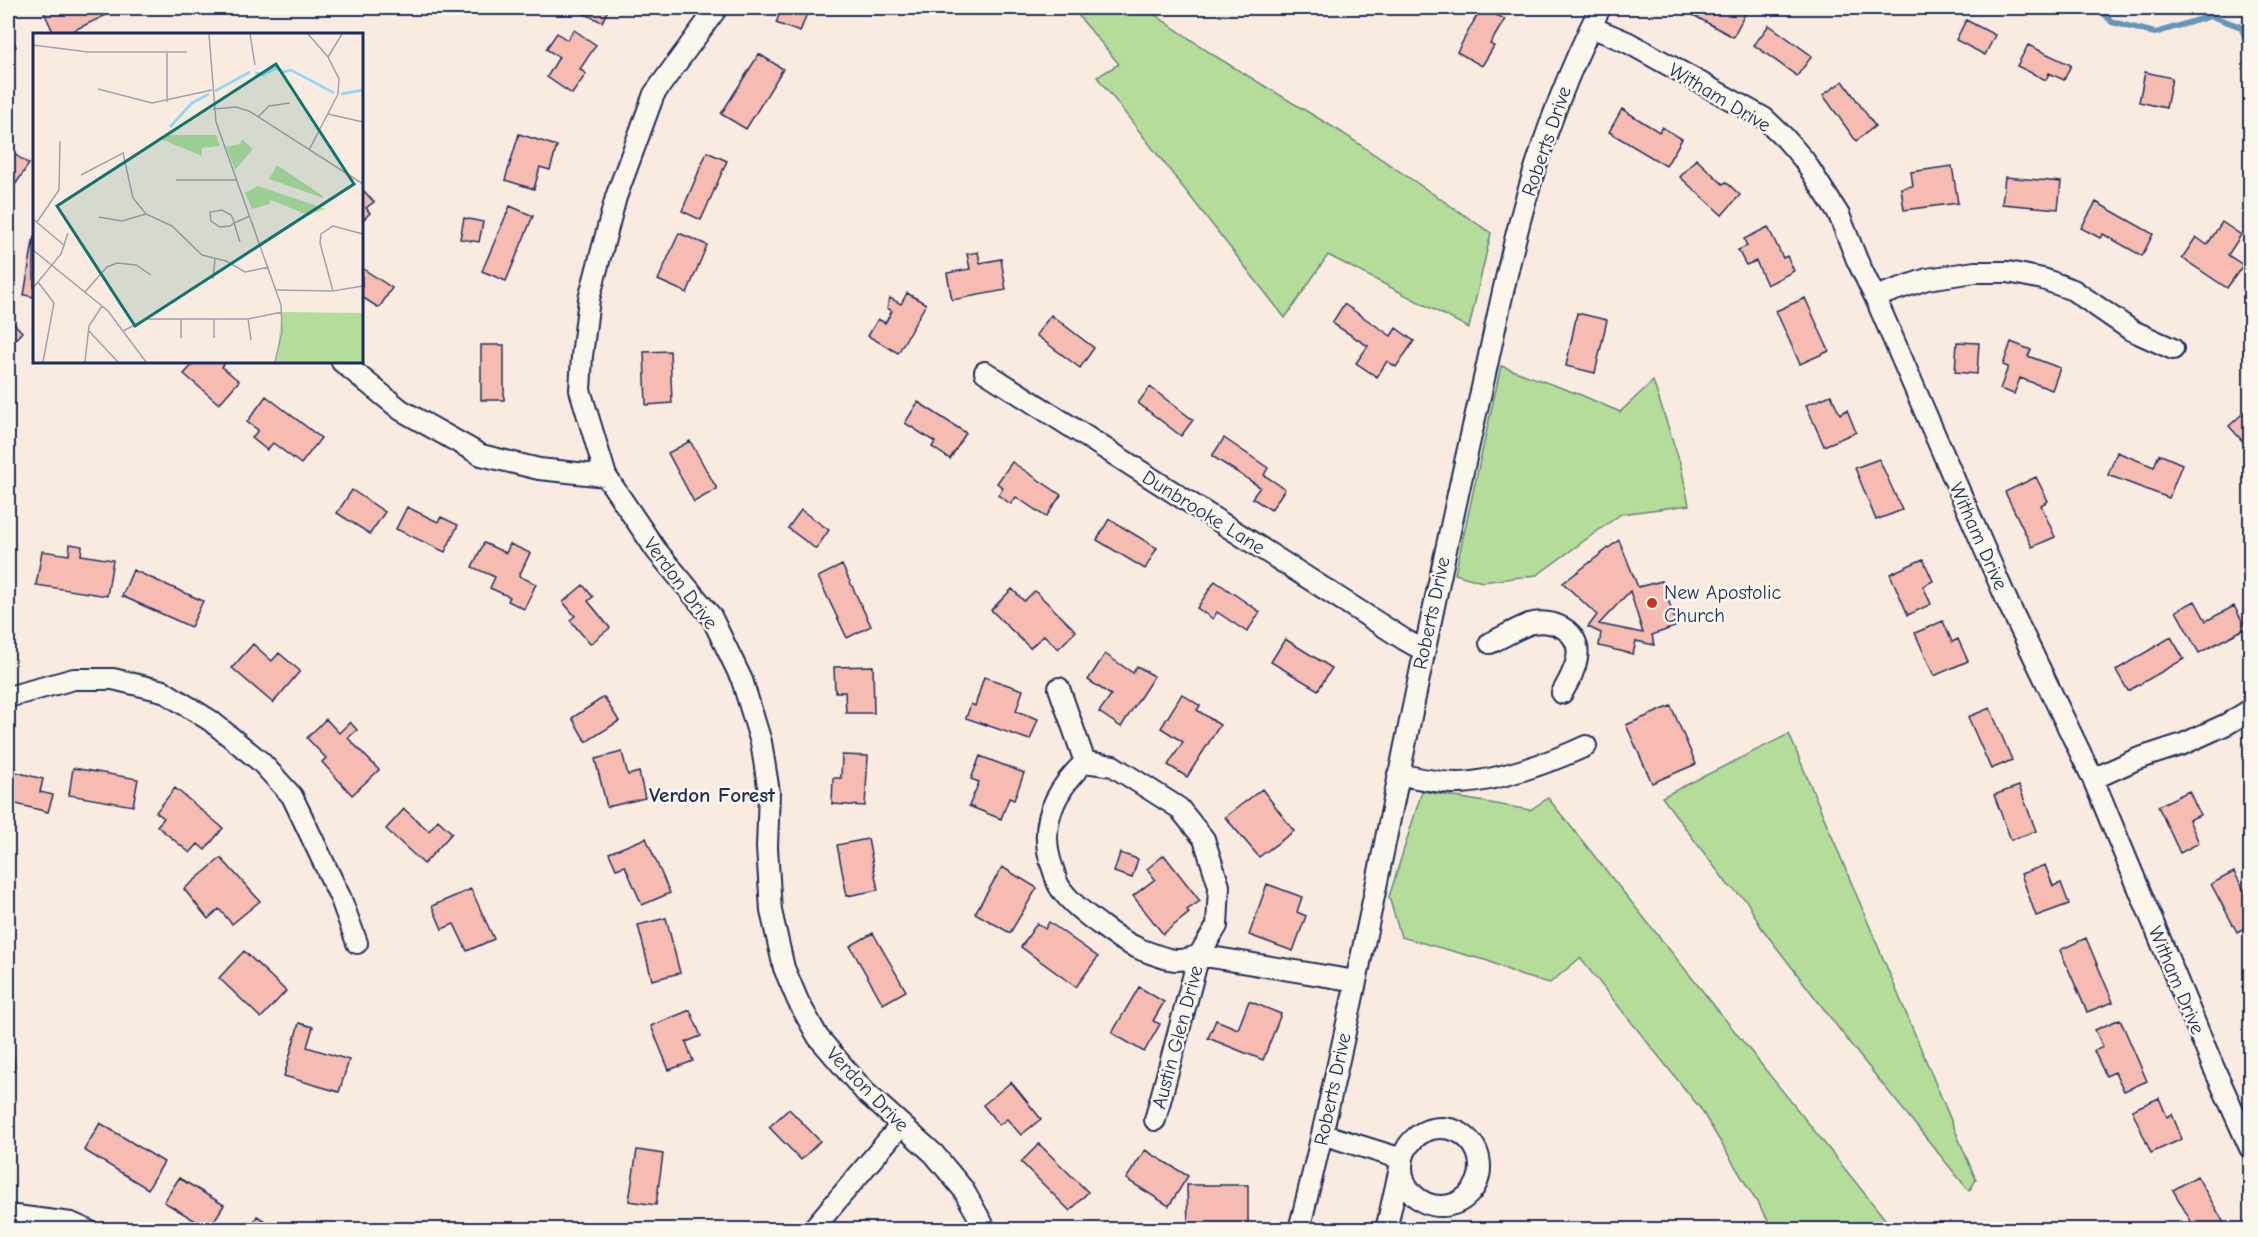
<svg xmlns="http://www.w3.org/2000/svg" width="2258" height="1237" font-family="'Comic Neue',sans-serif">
  <rect width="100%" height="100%" fill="#faebe0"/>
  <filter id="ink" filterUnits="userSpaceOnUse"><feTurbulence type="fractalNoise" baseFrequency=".0167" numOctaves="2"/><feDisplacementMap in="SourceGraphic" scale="12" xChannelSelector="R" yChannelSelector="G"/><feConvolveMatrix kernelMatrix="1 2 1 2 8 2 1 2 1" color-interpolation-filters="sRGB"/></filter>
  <g filter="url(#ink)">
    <path fill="#b4dd9a" stroke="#68867c" stroke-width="1.5" d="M1072,8H1145L1215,56L1341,132L1491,233L1469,328L1328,255L1285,318L1097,77L1119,64Z
      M1501,366L1581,395L1620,412L1653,381L1681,466L1689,505L1621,514L1537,575L1482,582L1455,574Z
      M1789,734L1976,1180L1969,1191L1859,1055L1761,927L1746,900L1728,885L1662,797Z
      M1422,791L1530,810L1548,798L1893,1229H1773L1700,1108L1580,958L1550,983L1522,976L1488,961L1401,937L1389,897Z"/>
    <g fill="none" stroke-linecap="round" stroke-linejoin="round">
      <path stroke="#6296b8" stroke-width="6" d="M2099,8L2112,22L2155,33L2211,16L2241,27L2250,48"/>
    </g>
    <path fill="#f6bbb1" stroke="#1b2f5e" stroke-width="1.5" fill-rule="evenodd" d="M49,8H113L115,11L66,34H54L43,10Z
      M439,8H460L459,11Z
      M572,8H609L602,22Z
      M782,8H809L800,32L776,23Z
      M1481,8L1505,19L1490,44L1494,46L1482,66L1457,52Z
      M1686,8H1734L1745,14L1733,37L1684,10Z
      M1966,20L1995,35L1985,55L1956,40Z
      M8,23L16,47L8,50L11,58L8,59Z
      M1769,25L1812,56L1797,76L1754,45Z
      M574,30L596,45L580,69L586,74L572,94L547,77L559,57L546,49L557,33L567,40Z
      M2028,45L2071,65L2064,80L2049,73L2046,80L2017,66Z
      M759,54L783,69L746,129L721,114Z
      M2145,72L2172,78L2166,108L2139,102Z
      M1843,81L1875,126L1856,141L1823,95Z
      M1622,109L1659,132L1662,127L1682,139L1666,166L1609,132Z
      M519,134L557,146L550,170L540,167L534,189L505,180Z
      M8,150L29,164L13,188L8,185Z
      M707,152L727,161L701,220L682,211Z
      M1696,159L1723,184L1726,182L1740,195L1722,215L1680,177Z
      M1952,166L1958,203L1904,210L1901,188L1913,186L1911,172Z
      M2005,177L2061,182L2058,209L2002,204Z
      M364,191L374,202L366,208L370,213L362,221V194Z
      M2096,202L2153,234L2142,256L2103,234L2100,238L2081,228Z
      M510,206L533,216L506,281L482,271Z
      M464,218L483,222L479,242L460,239Z
      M2222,222L2241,235L2228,255L2243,265L2227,288L2182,258L2196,237L2207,245Z
      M1768,227L1783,258L1787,256L1794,271L1767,285L1756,261L1746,265L1738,250L1747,246L1744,239Z
      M679,233L707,245L687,293L658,280Z
      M34,236V297L24,295Z
      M978,252L980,263L1001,259L1006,290L952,300L947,273L970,269L967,254Z
      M362,268L392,288L379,308L362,297Z
      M907,293L926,304L898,353L868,336L878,319L885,323L892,311L887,308L890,298L901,304Z
      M1805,298L1829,351L1800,364L1776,311Z
      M1344,304L1391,336L1396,328L1414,341L1396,367L1387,361L1377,377L1356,363L1368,346L1332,323Z
      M1577,313L1607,320L1595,373L1566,366Z
      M1051,315L1094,348L1080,368L1036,335Z
      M8,317L22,332L8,347Z
      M1957,342L1979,343L1977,374L1955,372Z
      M2011,342L2031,350L2028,356L2060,368L2052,390L2020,378L2014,394L2000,389L2008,367L2003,365Z
      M481,345H504V400H481Z
      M670,351L672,403L646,405L644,352Z
      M195,362H223L225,363L222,367L239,381L219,404L184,374Z
      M1150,387L1193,420L1181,436L1138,403Z
      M1831,395L1840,414L1847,410L1856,432L1824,446L1806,405Z
      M266,396L321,438L301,464L273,443L267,450L252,438L258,430L247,422Z
      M918,402L966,433L950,459L932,447L935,442L905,423Z
      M2250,407V441L2246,445L2229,426Z
      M1224,438L1268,468L1264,475L1285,489L1271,510L1252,498L1260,487L1212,456Z
      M690,441L717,489L694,502L668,453Z
      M2117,452L2154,467L2159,454L2182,464L2169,498L2108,475Z
      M1879,459L1902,510L1876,520L1855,468Z
      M1012,462L1061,495L1046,517L1016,497L1011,504L998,495L1003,488L997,483Z
      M2036,477L2048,501L2041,505L2055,537L2032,547L2005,492Z
      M352,490L385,512L370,534L337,513Z
      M407,507L438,522L441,517L458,525L445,552L396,529Z
      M801,510L829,530L816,549L788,528Z
      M1109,519L1157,548L1145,569L1097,540Z
      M1619,540L1638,587L1662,581L1677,626L1652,635L1654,645L1636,641L1633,654L1599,646L1601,633L1588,627L1597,615L1563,583ZM1630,591L1643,633L1599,624Z
      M484,543L506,553L510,544L530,553L519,576L536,584L524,609L508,601L510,597L490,588L495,577L472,567Z
      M70,544L82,546L81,555L113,560L107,596L36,585L42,551L69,555Z
      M1923,559L1933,581L1923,586L1931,604L1908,615L1890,574Z
      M842,565L871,626L847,638L818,577Z
      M133,570L203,601L191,627L122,596Z
      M1215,581L1260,612L1247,632L1217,612L1213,619L1197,608Z
      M583,585L593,597L588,601L610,628L590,644L570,620L575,616L563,602Z
      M1012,589L1024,601L1035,591L1076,631L1058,649L1044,635L1030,648L991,610Z
      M2195,601L2206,621L2234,606L2246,628L2199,653L2176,611Z
      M1943,621L1952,642L1958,639L1968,661L1934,676L1915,633Z
      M2171,637L2184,659L2128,691L2116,670Z
      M1285,639L1332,668L1318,690L1271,662Z
      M253,644L272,661L279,653L300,671L273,703L232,668Z
      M1105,654L1133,673L1137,666L1154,676L1121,727L1099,712L1111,695L1088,680Z
      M873,666L874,713H846L845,692H835L834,667Z
      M984,677L1023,690L1016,711L1038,719L1030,740L966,718L971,704L975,706Z
      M1182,694L1200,706L1197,710L1220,725L1187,777L1168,765L1183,742L1161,728Z
      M604,697L619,721L586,742L572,718Z
      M1671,706L1696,764L1652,783L1626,725Z
      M1990,708L2012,760L1991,769L1968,717Z
      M326,719L339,733L350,722L357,730L348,738L379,770L352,795L322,762L326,758L307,738Z
      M622,752L628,775L639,772L645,798L607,807L595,759Z
      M842,755L868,756L865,806L832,804L833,778H841Z
      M980,756L1024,773L1014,800L1009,798L1001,819L969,806L979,782L971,779Z
      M73,768L138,779L133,806L69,795Z
      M8,770L43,779L40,792L53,795L48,812L8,802Z
      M2019,786L2036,831L2011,840L1994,795Z
      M175,788L223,828L205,850L198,844L190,853L157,826L164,818L156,812Z
      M1262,789L1294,831L1259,857L1225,817Z
      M2189,791L2200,815L2189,820L2199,843L2180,853L2158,806Z
      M404,809L429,831L438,820L452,833L424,864L386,829Z
      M646,838L670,893L642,905L625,866L616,869L609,853Z
      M868,839L878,890L847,896L837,845Z
      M1120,853L1138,859L1132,878L1114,872Z
      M1164,855L1200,901L1187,910L1189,913L1163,934L1133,896L1155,879L1147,869Z
      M221,858L260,901L232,924L219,909L208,919L184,889Z
      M2045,865L2053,886L2061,883L2069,904L2036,916L2021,874Z
      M1002,867L1037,888L1010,933L975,913Z
      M2234,872L2250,901V925L2237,932L2211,884Z
      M1267,884L1302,897L1297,912L1306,916L1293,951L1249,935Z
      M471,889L494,939L467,951L454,924L442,929L432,906Z
      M666,918L680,973L652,980L638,925Z
      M1049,922L1098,957L1076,987L1021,947L1037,923L1045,929Z
      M873,933L906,991L883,1004L850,946Z
      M2086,938L2113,1002L2087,1012L2060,950Z
      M244,951L286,991L261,1018L219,978Z
      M2250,958V974L2246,959Z
      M2250,983V1009L2242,986Z
      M1139,987L1164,1002L1153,1021L1160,1024L1144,1052L1112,1033Z
      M1249,1001L1281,1014L1263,1060L1208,1038L1216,1020L1238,1029Z
      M690,1010L701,1036L686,1042L693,1061L669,1070L651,1026Z
      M2120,1019L2147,1081L2124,1091L2115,1072L2106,1076L2094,1051L2103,1047L2095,1030Z
      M8,1022L15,1067L8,1068Z
      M299,1023L313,1027L307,1047L349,1060L339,1092L284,1076Z
      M1011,1082L1041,1119L1021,1135L1007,1119L999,1125L983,1105Z
      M2159,1098L2167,1117L2172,1114L2182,1139L2151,1153L2132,1110Z
      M789,1109L820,1141L801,1160L769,1127Z
      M100,1123L164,1162L148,1189L84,1150Z
      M1039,1144L1088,1192L1070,1211L1021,1162Z
      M637,1150L663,1154L656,1205L629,1201Z
      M1145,1150L1188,1176L1169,1206L1126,1179Z
      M2197,1176L2228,1230H2196L2173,1190Z
      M179,1178L224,1205L209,1229L164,1202Z
      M1187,1185H1248V1230H1188Z
      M257,1216L279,1230H249Z"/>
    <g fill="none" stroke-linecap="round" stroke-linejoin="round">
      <defs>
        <path id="minor" d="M717,8L654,94L616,197L589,299L582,356L580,390L606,476L656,550L711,616L742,680L761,742L769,792L767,847L771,911L784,968L798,1001L818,1037L865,1092L934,1154L963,1189L986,1230
          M1591,27L1627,42L1764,118L1785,138L1804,160L1839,215L1857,260L1875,297L2008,603L2093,779L2213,1066L2250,1148
          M1875,297L1927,279L1975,272H2008L2043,279L2073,290L2131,330L2173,349
          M342,362L401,410L481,455L539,469L606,476
          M985,372L1405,640L1423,650
          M1490,643C1503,637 1516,629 1529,624C1552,617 1582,631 1577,658C1575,671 1568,682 1562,693
          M1059,688L1085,762
          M8,697L74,679H113L163,691L211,721L261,762L292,796L341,899L357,943
          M1398,774C1418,778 1438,783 1457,783C1492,783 1554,761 1586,746
          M2093,779L2137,759L2183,744L2227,724L2250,710
          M1155,1120L1199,955L1217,926L1219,886L1204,839L1179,808L1113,766L1085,762C1054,791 1037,826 1053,869C1055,874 1056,881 1059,886C1068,901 1085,914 1099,924C1113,935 1125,943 1142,950C1165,958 1175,965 1199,955L1356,981
          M1402 1167a39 39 0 1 1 78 0a39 39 0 1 1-78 0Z
          M1322,1134L1402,1159L1386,1230
          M8,1215L71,1223L87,1230
          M812,1230L901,1125
          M1299,1230C1366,961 1413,688 1475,418C1492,347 1505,273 1525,202C1544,135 1569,70 1600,8"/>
      </defs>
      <use href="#minor" stroke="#1b2f5e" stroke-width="24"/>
      <use href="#minor" stroke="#fbf7ec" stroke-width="20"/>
    </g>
  </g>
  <circle fill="#c8321e" stroke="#fbf7ec" stroke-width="2" cx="1652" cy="603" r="6"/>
  <g text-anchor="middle" stroke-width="5" stroke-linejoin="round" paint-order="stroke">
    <g font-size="20" fill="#1b2f5e" stroke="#fbf7ec">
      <text transform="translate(1720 97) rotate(31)" y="7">Witham Drive</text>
      <text transform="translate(1546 141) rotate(-71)" y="7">Roberts Drive</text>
      <text transform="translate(1204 512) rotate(32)" y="7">Dunbrooke Lane</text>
      <text transform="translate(1979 536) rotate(66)" y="7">Witham Drive</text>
      <text transform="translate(681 583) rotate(53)" y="7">Verdon Drive</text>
      <text transform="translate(1431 613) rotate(-78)" y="7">Roberts Drive</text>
      <text transform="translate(2177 980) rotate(67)" y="7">Witham Drive</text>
      <text transform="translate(1177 1037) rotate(-75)" y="7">Austin Glen Drive</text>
      <text transform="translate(868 1089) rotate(46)" y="7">Verdon Drive</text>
      <text transform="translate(1332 1089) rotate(-78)" y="7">Roberts Drive</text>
    </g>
    <g font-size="20" fill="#1b2f5e" stroke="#fbf7ec" text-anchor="start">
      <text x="1664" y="599">New Apostolic<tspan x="1664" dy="23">Church</tspan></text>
    </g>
    <g font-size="21" font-weight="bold" fill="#1b2f5e" stroke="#fbf7ec">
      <text x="712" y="802">Verdon Forest</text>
    </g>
  </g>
  <g transform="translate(33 33)">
    <rect width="330" height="330" fill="#faebe0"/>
    <path d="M131,102H183L187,113L169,115V123L125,105ZM209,106L220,116L202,137L193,114L207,111ZM244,132L290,163V165L236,146ZM225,153L293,176L275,182L238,167L236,171L219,176L212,160ZM249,279L330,280V329H243Z" fill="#b4dd9a"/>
    <path fill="none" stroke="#92daf4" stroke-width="3" d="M222,40L230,42L243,35L250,39L258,37L301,60M182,58L217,39M308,61L330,57M137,94L159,70L176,61"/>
    <path fill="none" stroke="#a1a0ac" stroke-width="1.5" d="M176,1L183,89L248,272L249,299L242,329M217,1L222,32M275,1L295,24L306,46L305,61L276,117M0,12L55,19H154M134,20V69M295,24L309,1M65,56L119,70L179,57M180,76L203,74L216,78L330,151M295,81L330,89M225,84L236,73L257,70M48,142L90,120L100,165L113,181L139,193L169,222L193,228L212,239L236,234M143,147H203M66,184L89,188L113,181M0,186L32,213M4,189L26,157L27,108M330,201L300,193L288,201L287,210L300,258L330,253M207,209L201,190L200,186L198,182L189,177L177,179L178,188L187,194L197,193L201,190L217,183M0,217L75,278L113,329M180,246L182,226M5,249L21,270L10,329M0,255L28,221L35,200M244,257L299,258M52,259L74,234L84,230L103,232L118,242M181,286V305M215,286L218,307M55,297L85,329M90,298L113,286H215L249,279M148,305V286M52,329L56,293L69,273"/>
    <path fill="#0f766e" fill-opacity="0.15" stroke="#0f766e" stroke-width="3" d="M243,31L321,151L102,293L24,173Z"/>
    <rect width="330" height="330" fill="none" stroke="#1b2f5e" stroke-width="3"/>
  </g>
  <rect width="2258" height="1237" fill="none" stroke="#fbf7ec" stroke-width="30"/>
  <rect x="15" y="15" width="2228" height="1207" fill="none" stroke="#1b2f5e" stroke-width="2" filter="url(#ink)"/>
</svg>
